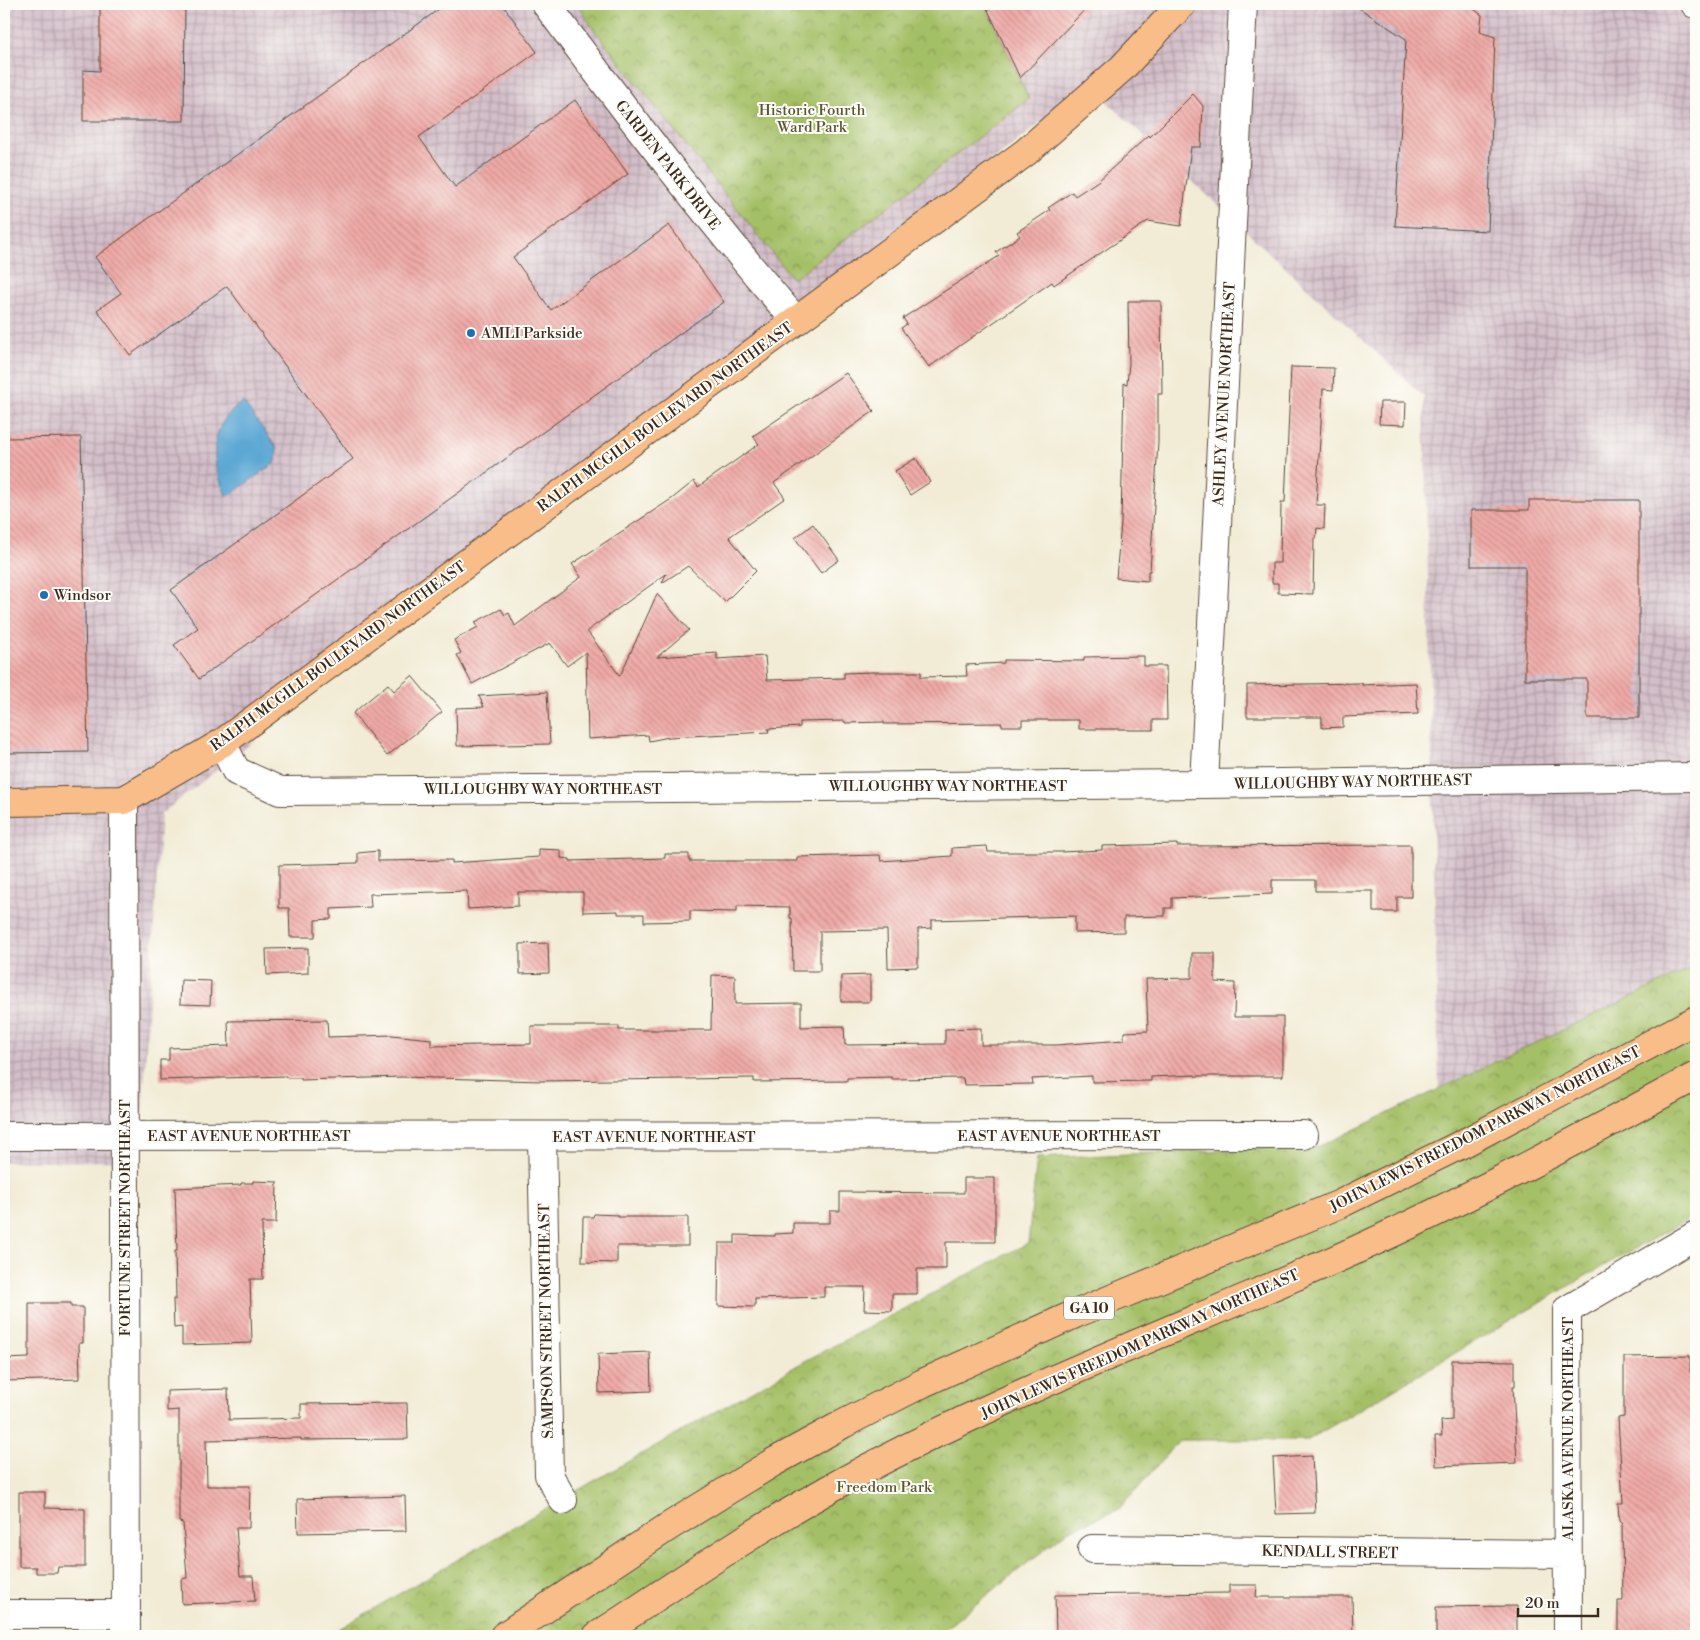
<svg xmlns="http://www.w3.org/2000/svg" width="1700" height="1640" font-family="'Libre Bodoni',serif">
  <defs>
    <pattern id="industrial-grid" width="8" height="8" patternUnits="userSpaceOnUse" patternTransform="scale(1.25)"><rect width="8" height="8" fill="#d2bdc8"/><path d="M0 4h8M4 0v8" fill="none" stroke="#ac9aa2"/></pattern>
    <pattern id="park-crowns" width="20" height="18" patternUnits="userSpaceOnUse" patternTransform="scale(1.25)"><rect width="20" height="18" fill="#a4c066"/><path d="M2 6a3 3 0 1 1 6 0M12 15a3 3 0 1 1 6 0" fill="none" stroke="#879c53"/></pattern>
    <pattern id="building-back-hatch" width="6" height="6" patternUnits="userSpaceOnUse" patternTransform="scale(1.25)"><rect width="6" height="6" fill="#f0aba8"/><path d="M-1 5l2 2M0 0l6 6M5-1l2 2" fill="none" stroke="#c48b88"/></pattern>
  </defs>
  <rect width="100%" height="100%" fill="#fdfcf7"/>
  <filter id="ink" filterUnits="userSpaceOnUse"><feTurbulence type="fractalNoise" baseFrequency=".02" numOctaves="2"/><feDisplacementMap in="SourceGraphic" scale="10" xChannelSelector="R" yChannelSelector="G"/><feConvolveMatrix kernelMatrix="1 2 1 2 8 2 1 2 1" color-interpolation-filters="sRGB"/></filter>
  <filter id="wash" filterUnits="userSpaceOnUse"><feTurbulence type="fractalNoise" baseFrequency=".0096" numOctaves="4" result="noise"/><feDisplacementMap in="SourceGraphic" scale="20" xChannelSelector="R" yChannelSelector="G"/><feGaussianBlur stdDeviation="1.12" result="paint"/><feColorMatrix in="noise" values="0 0 0 0 0 0 0 0 0 0 0 0 0 0 0 0 0 1.4 0 .05"/><feComposite in="paint" operator="in"/></filter>
  <g filter="url(#wash)">
    <rect width="100%" height="100%" fill="#f2ecd6"/>
    <path fill="url(#industrial-grid)" d="M4,4H1687L1696,7V967L1439,1088L1424,397L1089,85L161,814L139,1161L4,1162Z"/>
    <path fill="url(#park-crowns)" stroke="#707542" d="M578,4H985L1029,99L793,279L592,27Z
      M1696,966V1215L1589,1274L1308,1440H1180L1118,1510L1069,1530L936,1636H327L536,1514L805,1361L1028,1243L1037,1158L1320,1146Z"/>
    <path fill="#5ba7d4" stroke="#4b6879" d="M243,402L277,448L276,462L227,497C210,462 207,426 243,402Z"/>
    <g id="blocks">
      <path fill="url(#building-back-hatch)" d="M100,4H185L184,121H83V70L100,71Z
        M446,4H502L537,52L419,137L455,187L575,100L628,174L513,257L551,310L669,225L724,302L199,679L174,645L198,628L171,590L353,459L227,286L130,355L97,310L121,293L95,257Z
        M985,4H1090L1020,78Z
        M1353,4H1467L1482,15L1480,32L1495,37L1488,231L1395,226L1406,39Z
        M1193,94L1203,106L1201,147H1191L1181,226L1148,221L1054,285L1052,282L929,367L901,328L907,324L903,318L999,256L996,252L1020,236L1017,232L1050,210L1048,208L1072,192L1075,196L1098,181L1149,135L1150,137Z
        M1128,301H1161L1162,394H1158V442L1150,571H1148V581L1116,578L1121,523L1124,383L1127,384L1129,363Z
        M1291,367L1334,368L1333,390L1323,389L1322,407L1316,505H1325L1324,529L1317,528L1316,538H1314L1313,594L1278,593V583H1272V563H1280L1281,502H1285Z
        M846,373L874,411L774,483L785,498L729,537L756,571L725,602L688,566L662,583L666,574L587,631L620,676L657,594L689,630L657,657L717,653V659L765,656L767,680L844,678V673L872,672H921V677L967,676L966,665L1004,663V660L1084,661V657L1144,656V666H1166L1167,720H1153V730H1127L1126,729H1079V720H1022V726H1002V723L884,724V722L845,723V721L800,722V727L768,729L769,732L669,737L649,741L648,735L588,739L586,652L567,666L550,643L472,684L457,655L461,653L454,640L478,627L475,622L501,609L505,615L509,613L515,626L581,577L572,564L673,498L694,481L698,487L759,444L753,436Z
        M1380,402H1406L1405,425L1379,424Z
        M81,437L88,752L4,753V438Z
        M916,458L930,482L910,495L895,471Z
        M1529,500H1639V718H1587V679H1525V566H1471V510H1529Z
        M813,524L839,560L821,573L795,538Z
        M412,676L442,712L387,756L353,713L388,684L394,691Z
        M1362,683V685L1416,683L1418,714L1343,717V727L1322,728V717H1247V685Z
        M547,692L550,744L457,746L456,708L484,707L479,696Z
        M1177,844V846L1411,845V897H1397V912H1373V891H1315V880H1272V894L1172,898V908H1165V916L1124,917V932L1075,933V916L932,920V928L918,929V967L888,968L887,930L820,931V971H793L792,918H790V907L737,906V912L690,911V921L644,922V914H618V911L583,912V892H518V906L468,909L467,891L370,894L371,907L331,909V919L315,920V937H290L289,908H279V865L358,863V853L378,851V861L452,860V863L539,857V849L561,850V858L570,859V861L665,858V854H689V861H797V857L880,855L881,861L952,856V848L987,846L988,852H1061L1102,850V846Z
        M548,943L549,973L520,974V944Z
        M308,948V973L267,975L266,949Z
        M1192,953H1215V982L1235,983L1234,1017H1283V1076H1195V1075L1151,1077V1081L1092,1082V1076L1032,1079L1033,1084L964,1085L963,1078L892,1079V1077L847,1078V1081L754,1082V1078L541,1081L402,1077L301,1080V1078H287L286,1076L160,1080V1060H169V1048L229,1046L228,1021L327,1020L328,1037L392,1035L431,1039V1046L531,1044V1026H619V1030H711L712,975L735,976V1004L801,1003V1027L844,1026L845,1045L945,1044V1029L981,1028V1045H1056L1124,1040V1032L1148,1031L1146,979L1192,978Z
        M870,975V1002H841V976Z
        M181,980L211,981L210,1005L180,1004Z
        M964,1178H995V1242H946V1269H917V1294H892V1311L864,1310L865,1287H824V1297L755,1299V1307L718,1306L719,1243H735V1235L775,1236V1234L793,1233V1223H830V1211H840V1192L964,1193Z
        M253,1181L277,1182L276,1223H262L263,1279H250L252,1343L182,1345V1327L174,1328L173,1299H176L175,1251H177L175,1188L241,1185V1183H253Z
        M594,1214L618,1215V1217H688V1246H617V1263L582,1262L583,1217H593Z
        M29,1303H71V1307H83V1343H79L80,1379L4,1381V1359L29,1358Z
        M650,1352L651,1391L599,1393L598,1354Z
        M1690,1356V1372H1696V1512L1692,1561L1696,1560L1694,1636H1618V1601H1623L1622,1524L1619,1521L1618,1503H1623L1618,1418L1624,1417V1357Z
        M1452,1360L1515,1361V1386H1513L1517,1463L1436,1466L1435,1436H1442L1441,1421L1452,1420Z
        M228,1389L229,1420L301,1418V1404L407,1403L408,1439L301,1440V1438L206,1440L207,1486H250L249,1528H236L240,1576H253L255,1601L182,1604L181,1579L187,1578L183,1523L179,1522V1410L167,1411V1391Z
        M1312,1456L1315,1513L1276,1514L1273,1458Z
        M19,1492H45V1508L85,1509V1567H58L57,1573H36V1567H19Z
        M405,1496L406,1531L298,1533L297,1499Z
        M1229,1585H1257L1256,1597H1352L1353,1636H1056L1055,1595L1229,1593Z
        M1517,1606V1636H1436V1607Z"/>
    </g>
  </g>
  <g filter="url(#ink)">
    <use href="#blocks" fill-opacity="0" stroke="#56473a" stroke-width="1"/>
    <g fill="none" stroke-linecap="round" stroke-linejoin="round">
      <defs>
        <path id="minor" d="M546,4C626,112 708,219 796,321
          M1695,4H1696
          M222,743L236,771L280,791L1204,784L1696,777
          M1204,784L1243,4
          M124,800L126,1636
          M4,1136L1304,1135
          M542,1137L549,1475L563,1500
          M1092,1549L1567,1554
          M4,1614H126
          M1568,1636L1567,1310L1696,1235"/>
        <path id="major" d="M4,802L124,800L222,743L1026,152L1122,68L1182,4"/>
        <path id="highway" d="M504,1636L668,1527L772,1463L843,1424L923,1383L1075,1314L1340,1204L1464,1143L1696,1020
          M597,1636C680,1582 762,1525 849,1478C1006,1393 1174,1330 1336,1259C1459,1204 1578,1140 1696,1076"/>
      </defs>
      <use href="#minor" stroke="#56473a" stroke-width="30"/>
      <use href="#major" stroke="#56473a" stroke-width="30"/>
      <use href="#highway" stroke="#56473a" stroke-width="30"/>
      <use href="#minor" stroke="#fff" stroke-width="28"/>
      <use href="#major" stroke="#f8bd89" stroke-width="28"/>
      <use href="#highway" stroke="#f8bd89" stroke-width="28"/>
    </g>
  </g>
  <g fill="#1f6fb2" stroke="#fdfcf7" stroke-width="2">
    <circle cx="471" cy="333" r="5"/>
    <circle cx="44" cy="595" r="5"/>
  </g>
  <g text-anchor="middle" stroke-width="4" stroke-linejoin="round" paint-order="stroke">
    <rect fill="#fdfcf7" stroke="#75695f" stroke-width="1" x="1064" y="1296.5" width="50" height="23" rx="4"/>
    <g font-size="14" font-weight="bold" fill="#3b2a1e">
      <text x="1089" y="1313">GA 10</text>
    </g>
    <g font-size="15" fill="#5a5734" stroke="#fdfcf7">
      <text x="812" y="115">Historic Fourth<tspan x="812" dy="17">Ward Park</tspan></text>
      <text x="884" y="1492">Freedom Park</text>
    </g>
    <g font-size="15" fill="#3b2a1e" stroke="#fdfcf7">
      <text transform="translate(668 165) rotate(52)" y="5">GARDEN PARK DRIVE</text>
      <text transform="translate(1224 394) rotate(-87)" y="5">ASHLEY AVENUE NORTHEAST</text>
      <text transform="translate(665 417) rotate(-36)" y="5">RALPH MCGILL BOULEVARD NORTHEAST</text>
      <text transform="translate(338 656) rotate(-36)" y="5">RALPH MCGILL BOULEVARD NORTHEAST</text>
      <text transform="translate(1353 782) rotate(-1)" y="5">WILLOUGHBY WAY NORTHEAST</text>
      <text x="948" y="791">WILLOUGHBY WAY NORTHEAST</text>
      <text x="543" y="794">WILLOUGHBY WAY NORTHEAST</text>
      <text transform="translate(1485 1129) rotate(-27)" y="5">JOHN LEWIS FREEDOM PARKWAY NORTHEAST</text>
      <text x="249" y="1141">EAST AVENUE NORTHEAST</text>
      <text x="1059" y="1141">EAST AVENUE NORTHEAST</text>
      <text x="654" y="1142">EAST AVENUE NORTHEAST</text>
      <text transform="translate(125 1218) rotate(-90)" y="5">FORTUNE STREET NORTHEAST</text>
      <text transform="translate(546 1321) rotate(-91)" y="5">SAMPSON STREET NORTHEAST</text>
      <text transform="translate(1140 1344) rotate(-24)" y="5">JOHN LEWIS FREEDOM PARKWAY NORTHEAST</text>
      <text transform="translate(1568 1429) rotate(-90)" y="5">ALASKA AVENUE NORTHEAST</text>
      <text transform="translate(1330 1552) rotate(1)" y="5">KENDALL STREET</text>
    </g>
    <g font-size="15" fill="#3b2a1e" stroke="#fdfcf7" text-anchor="start">
      <text x="481" y="338">AMLI Parkside</text>
      <text x="54" y="600">Windsor</text>
    </g>
  </g>
  <rect width="1700" height="1640" fill="none" stroke="#fdfcf7" stroke-width="20"/>
  <path d="M1518 1608v8h80v-8" fill="none" stroke="#3b2a1e" stroke-width="2.5"/>
  <text x="1525" y="1608" font-size="15" fill="#3b2a1e" stroke="#fdfcf7" stroke-width="4" paint-order="stroke">20 m</text>
</svg>
